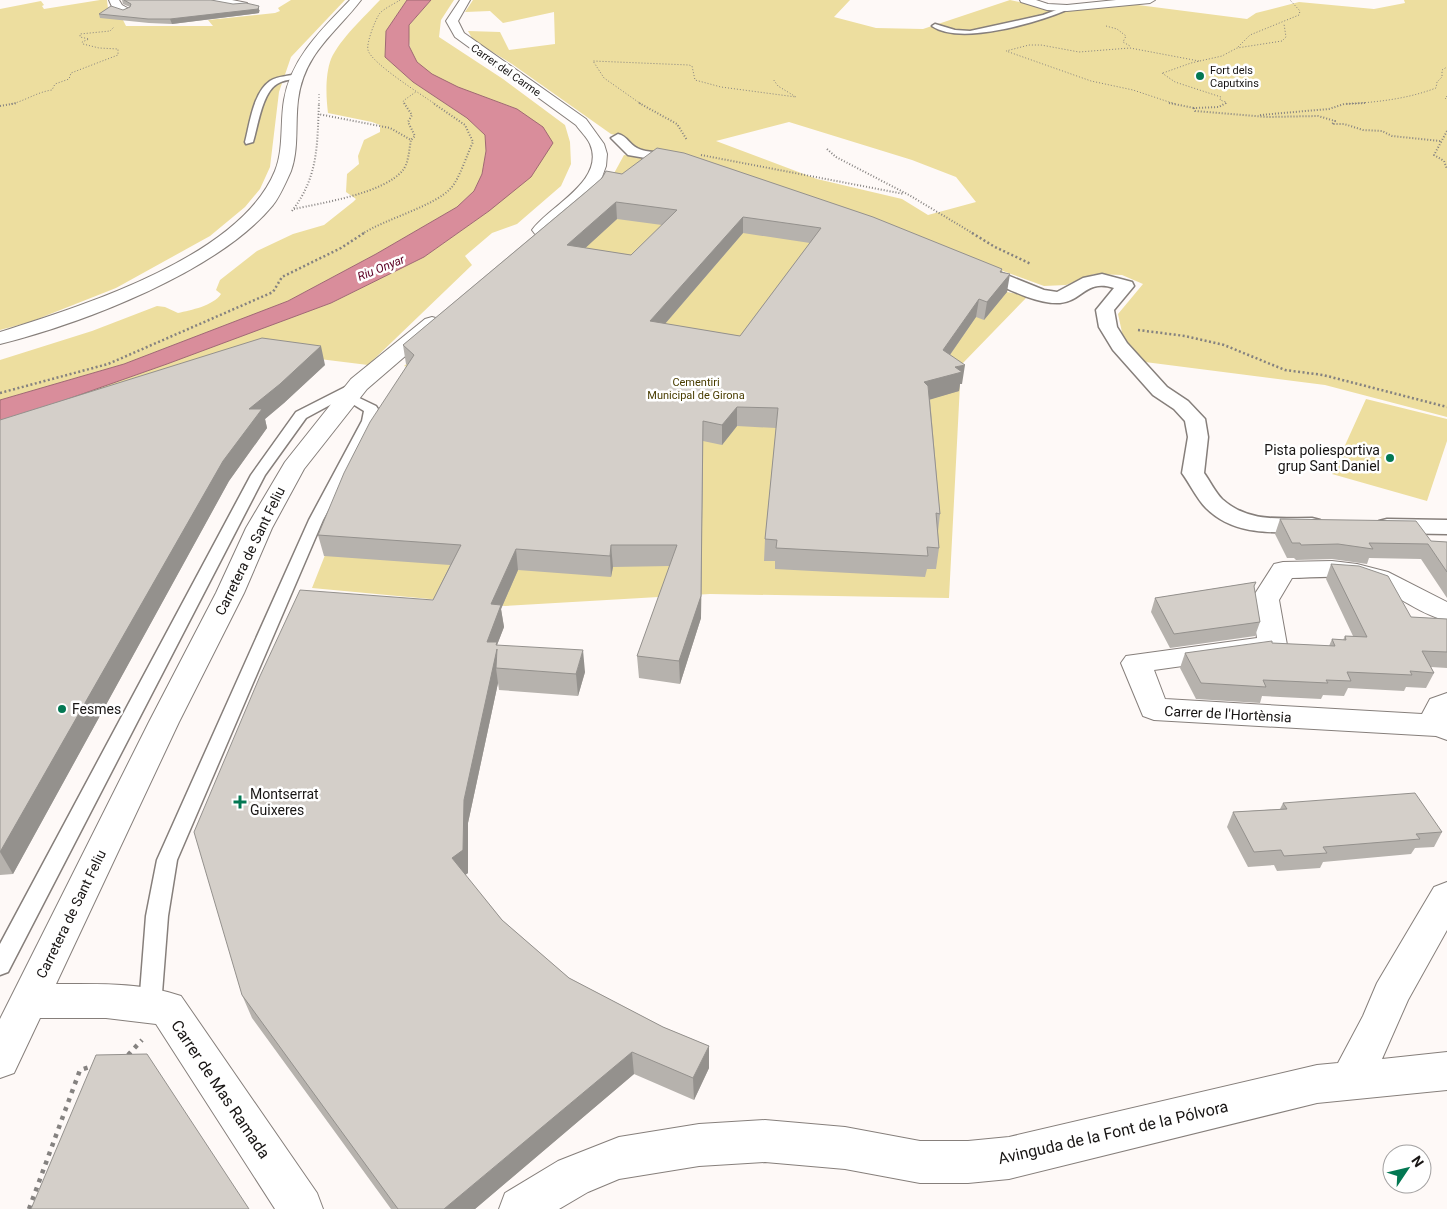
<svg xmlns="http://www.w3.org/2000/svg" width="1447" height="1209" font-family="Roboto,sans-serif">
  <rect width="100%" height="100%" fill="#fef9f7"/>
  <path fill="#edde9f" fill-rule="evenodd" d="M100,0H107L108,9L120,14L126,26H213L208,20L275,13L280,11L278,8L291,0H345L291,57L279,92L270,167L260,189L245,207L210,236L116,288L30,322L0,330V9L41,1L44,5L42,6L44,9Z
    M380,0H407L386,31L385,57L413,82L467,118L485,135L486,151L482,174L474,191L457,207L376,254L288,301L124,364L0,400V360L92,331L157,306L165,307L178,313C191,310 213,306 221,294L216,290L220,280L257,251L293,234L324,225L353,202L356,199L346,192L347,174L359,164L358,156L364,140L380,132V125L372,122L328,113C326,97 325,75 331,59C340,39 365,16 380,0Z
    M431,0H454L441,20L439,37L503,79L565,125L570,142L571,164L561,186L517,224L492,233L465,256L472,265L368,365L263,352L0,423L167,364L331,303L424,257L489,211L517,109C491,99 434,83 417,62C408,51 409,39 409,25Z
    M473,0H850L834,17L876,28L923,29L1010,0L1052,9L1108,4L1138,5L1247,19L1256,13L1299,2L1374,9L1405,3L1404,0H1447V417L1325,385L1145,362L1123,337L1118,314L1143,284L1122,275L1094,274L1066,285L1044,286L776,188L637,151L620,136L611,134L512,64L473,40L468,31L500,32L509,50L555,44L554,12L503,23L490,11L465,12ZM789,122L912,160L956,177L976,202L928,215L902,199L817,179L716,141Z
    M624,155L664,159L1009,288L1007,292L1028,296L961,365L949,598L710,594L505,606L312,588L350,492L419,371L404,366L600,199Z
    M1366,399L1447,419V441L1427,501L1332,474Z"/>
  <path fill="#d98d9b" stroke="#9f6972" d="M407,0H431L409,25V46L417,62L432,74L458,87L517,109L543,127L553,143L531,177L489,211L424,257L331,303L167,364L0,423V400L124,364L288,301L376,254L457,207L474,191L482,174L486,151L485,135L467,118L413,82L385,57L386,31Z"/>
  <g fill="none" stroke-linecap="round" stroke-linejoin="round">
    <defs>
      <path id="service" d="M1067,6L1069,7V9C1038,22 961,46 932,26L935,24L955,30L970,31L1043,15Z
        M297,74H300V78C293,79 283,80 277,84C262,93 258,126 253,142L246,144L245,142C250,123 253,93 270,81C278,76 289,76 297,74Z
        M357,381L363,385L351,394L376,406L378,409L376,421L323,520L177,860L168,916L161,1006L158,1013L150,1016L142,1013L139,1006L146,916L157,860L309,520L362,421L364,411L343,398L306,418L265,475L8,972L0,975V944L251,475L296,412Z"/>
      <path id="pedestrian" d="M618,134C627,136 630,145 637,148C651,156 676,148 687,162L680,166L663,161L628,155L611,138Z
        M977,263L1044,290L1057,292L1083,278L1102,274L1132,282L1134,286L1114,310L1117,327L1127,343L1167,387L1188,401L1205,419L1208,437L1204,473C1210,481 1215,492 1222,499C1249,523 1279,518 1312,518L1320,520L1323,525L1320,530L1312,532C1275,532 1235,537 1206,508C1197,499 1190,484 1182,473L1188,437L1185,421L1174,409L1153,395L1113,350L1099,327L1096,310L1114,288C1085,279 1083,301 1060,303C1034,305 995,282 971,272L969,268L971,264Z
        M1387,519L1447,520V534L1387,533L1379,531L1375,526L1379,521Z"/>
      <path id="minor" d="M109,0H119L122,5L131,10L125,13L113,9Z
        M206,0H232L247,3L248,5C243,10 211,5 206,0Z
        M460,0H470L458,21L464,33L586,119L604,144L607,154L606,166L602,177L590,194L547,234L541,235L535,234L532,230C549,206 606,181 590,144C587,137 580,131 576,125L455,37L446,21Z
        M1020,0H1036L1048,4L1067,5L1116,0H1155L1150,3L1067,11L1047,10L1021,2Z
        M432,317L439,319L442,323L439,327L367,389L304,469L272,528L244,593L179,722L56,984C97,984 142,982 181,996L317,1193L323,1209H275L156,1024L106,1018H40L14,1073L0,1078V1019L149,722L216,593L246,528L285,462L351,379L425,319Z
        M1332,561L1357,564L1388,572L1447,602V621C1416,613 1392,590 1362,581C1340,574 1314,578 1292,578L1279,600L1287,645L1283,652L1154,670L1165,699L1422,714L1430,699L1447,693V740L1436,736L1154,720L1143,716L1121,663L1126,656L1257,638L1251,600L1274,564L1283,562Z
        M1447,882V930L1408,1000L1382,1059L1447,1052V1090L1317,1103L1009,1179L968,1183H920L845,1169L765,1162L699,1166L619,1179L588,1192L559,1209H499L505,1193L558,1161L619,1137L699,1124L765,1120L845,1127L920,1141H968L1009,1137L1317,1065L1338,1063L1363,1016L1377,983L1434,887Z"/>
      <path id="secondary" d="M350,0H361C335,34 304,53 298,100C295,123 299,149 291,171C286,182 280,196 273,205C218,272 83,323 0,344V332C82,306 240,257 275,171C284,149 280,123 284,100C291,58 322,29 350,0Z"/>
    </defs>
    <use href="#service" stroke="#867f7b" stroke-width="3"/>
    <use href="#pedestrian" stroke="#867f7b" stroke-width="3"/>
    <use href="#minor" stroke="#867f7b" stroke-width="2"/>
    <use href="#secondary" stroke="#867f7b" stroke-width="2"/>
    <path stroke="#858280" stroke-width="1" stroke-dasharray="1 2" stroke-linecap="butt" d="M400,0C394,4 385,8 380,13C376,18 366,43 368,50C371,63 422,95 435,104
      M1106,26L1117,29L1126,36L1123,42L1130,46
      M1238,47L1250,35L1299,15L1300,11L1290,0
      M1162,73L1175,82L1221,97L1220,100L1226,102V104
      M1163,73L1191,63L1222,56L1237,48L1282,41L1286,37L1284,24
      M1447,96L1445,98L1447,100
      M11,104C25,101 37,92 52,90L55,84L69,79L71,73L118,55V49L99,48L83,44L82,42L89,39L80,37V34L110,31L114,27
      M319,104V94
      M405,104L403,101L417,91
      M641,104L604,78L593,61L689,65L692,66L695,80L721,87L796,97L778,86L773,79
      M1175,104L1133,90L1091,81L1006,51L1029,45H1041L1079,52L1130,48L1199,61
      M1347,104C1378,102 1407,99 1436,88L1437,82L1442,77V70L1447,67"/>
    <path stroke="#858280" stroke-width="2" stroke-dasharray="1 2" stroke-linecap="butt" d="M404,103L412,115L408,122L415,136L411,140
      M639,103L677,124L687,140
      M1169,103L1194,108
      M1226,103L1219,107L1194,108L1195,111L1268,117L1318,116L1335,121L1332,124H1344L1363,130L1382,131L1392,136L1440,141
      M0,106L17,103
      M1260,115L1329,109L1344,104L1365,103
      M1447,131L1434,155L1444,161L1447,169
      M827,149L836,157L909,195L974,234
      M701,155L904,194
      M294,209C322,203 385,193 403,170C409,162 409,149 411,140L390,128L318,114
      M292,211C319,176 317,144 319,103
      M362,234C385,219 435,206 451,188C460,178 467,154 473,142L465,125L433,103"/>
    <path stroke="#858280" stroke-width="2.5" stroke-dasharray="2 2.5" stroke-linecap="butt" d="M972,233L995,247L1031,264
      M1138,330L1185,336L1224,345L1285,370L1323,375L1447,407
      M0,393L108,364L273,292L282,277L341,248L364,233"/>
    <path stroke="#858280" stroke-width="4.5" stroke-dasharray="4 5.5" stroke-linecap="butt" d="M128,1055L142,1040
      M29,1209L80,1070L93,1066"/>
    <use href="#service" fill="#fff" fill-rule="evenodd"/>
    <use href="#pedestrian" fill="#fff" fill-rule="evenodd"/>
    <use href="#minor" fill="#fff" fill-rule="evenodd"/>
    <use href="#secondary" fill="#fff" fill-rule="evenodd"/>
  </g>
  <path fill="#b6b2ad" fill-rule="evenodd" d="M122,0H211L260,10L259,13L172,24L149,23L100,18L99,14L123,10L130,7L123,4Z
    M606,171L1001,272L1007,292L984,320L976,317L950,355L962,384H960L959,391L930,399L940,514L938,532L939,548L936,569H927L925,577L775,569V561H764L765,539L776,428L737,426L722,445L703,441L701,618L680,684L639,678L637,656L670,566L613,567L611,577L518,570L501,609L504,627L497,645L585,672L578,696L499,690L498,683L468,823V873L465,875L502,920L569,978L663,1027L709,1046V1068L694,1100L634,1074L475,1209H391L252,1018L242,995L433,600L450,565L324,556L318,535L407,365L406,364L403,345L602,178ZM617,219L662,225L631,255L585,248ZM743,233L810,243L740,336L665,324Z
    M325,365L284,403L265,419L267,428L229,481L13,874L0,875V420Z
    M1280,519L1431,541L1447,542V598L1421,559L1369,558L1367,564L1332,559L1296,560L1294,558H1287L1275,534Z
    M1331,564L1411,617L1447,619V668L1431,667L1434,673L1426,688L1406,687L1404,691L1348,688L1344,696L1323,695L1321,699L1262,696L1260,703L1196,699L1180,668L1185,653L1272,643L1329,646L1332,639L1343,640L1345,636H1353L1326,579Z
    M1256,582L1254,587L1260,622L1255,636L1170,648L1151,612L1155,598Z
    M1283,803L1442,832L1434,847L1415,848L1411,854L1323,862L1320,868L1277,871L1274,865L1248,867L1227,827L1233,812L1280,809Z"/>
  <path fill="#94918d" d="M259,6V13L172,24L170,19Z
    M616,202L617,219L569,263L567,245Z
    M743,217V233L651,340L650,321Z
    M1002,269L999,286L1010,274L1007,292L984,320L987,302Z
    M979,299L976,317L940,369L943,350Z
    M321,346L325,365L284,403L265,419L267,428L229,481L13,874L0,852L249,409Z
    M965,365L962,384H960L959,391L922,402L924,382L955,367Z
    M737,407V426L722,445V425Z
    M703,421L701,618L680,684L679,661Z
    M611,545L613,567L611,577L610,556Z
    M516,549L518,570L501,609L504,627L497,645L496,668L498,683L468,823V873L457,881L452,858L464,800L491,604Z
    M583,650L585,672L578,696L576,674Z
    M709,1046V1068L694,1100L693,1078Z
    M632,1052L634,1074L475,1209H444Z"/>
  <path fill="#d4cfc9" stroke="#94918d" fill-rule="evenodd" d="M124,0H211L233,4L246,3L259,6L258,9L170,19H148L99,14L111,6L123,10L130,7L131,4Z
    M657,148L684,153L873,217L1002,269L1000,272L1010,274L987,302L979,299L943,350L965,365L955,367L962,372L924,382L928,386L940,514L936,513L939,548L927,547L928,556L776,548L777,540L765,539L778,408L737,407L722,425L703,421L701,596L679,661L637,656L677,545H611L610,556L516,549L491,604L501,605L487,642H497L496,645L583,650L576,674L496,668L497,649L464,800L463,850L452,858L502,920L569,978L663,1027L709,1046L693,1078L632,1052L444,1209H398L242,995L194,832L260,676L300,590L433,600L461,545L318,535L344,473L370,422L414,355L403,345L586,192L602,178L606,171L622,174ZM616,202L677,210L631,255L567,245ZM743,217L821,228L740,336L650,321Z
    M262,338L321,346L280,384L249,409H262L223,461L0,852V420Z
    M1280,519L1416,521L1431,541L1447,542V572L1428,544L1369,543L1373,549L1338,544L1301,545L1300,543H1292Z
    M1331,564L1359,566L1388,576L1411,617L1447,619V652L1422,651L1434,673L1410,671L1412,675L1347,672L1351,681L1326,680L1328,683L1263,680L1266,687L1201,683L1185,653L1272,641V643L1335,646L1332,639L1346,640L1345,636L1367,637Z
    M1256,582L1254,586L1260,622L1174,634L1155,598Z
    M1415,793L1442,832L1416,834L1420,839L1323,847L1327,853L1284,856L1281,850L1254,852L1233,812L1287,809L1283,803Z
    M147,1054L249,1209H31L96,1055Z"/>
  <g fill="#037853" stroke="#fff" stroke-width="2">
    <circle cx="1200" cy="76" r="5"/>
    <circle cx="1390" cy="458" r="5"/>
    <circle cx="62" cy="709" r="5"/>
    <path d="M237.5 794.5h5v5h5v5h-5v5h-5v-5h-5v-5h5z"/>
  </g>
  <g text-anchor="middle" stroke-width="5" stroke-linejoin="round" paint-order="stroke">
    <g font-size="11" fill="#181514" stroke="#fff">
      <text transform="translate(506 70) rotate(35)" y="4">Carrer del Carme</text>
    </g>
    <g font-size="11" fill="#181514" stroke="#fff" text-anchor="start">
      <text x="1210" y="74">Fort dels<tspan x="1210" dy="13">Caputxins</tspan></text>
    </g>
    <g font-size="11" fill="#493d00" stroke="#fff">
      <text x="696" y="386">Cementiri<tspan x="696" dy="13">Municipal de Girona</tspan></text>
    </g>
    <g font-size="12" font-style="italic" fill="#5d0024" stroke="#fff">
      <text transform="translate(381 268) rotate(-22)" y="4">Riu Onyar</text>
    </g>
    <g font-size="14" fill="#181514" stroke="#fff" text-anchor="start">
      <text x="1380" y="455" text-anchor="end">Pista poliesportiva<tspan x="1380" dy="16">grup Sant Daniel</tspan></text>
      <text x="72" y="714">Fesmes</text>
      <text x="250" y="799">Montserrat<tspan x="250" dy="16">Guixeres</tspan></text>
    </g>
    <g font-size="14" fill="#181514" stroke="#fff">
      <text transform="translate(250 551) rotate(-64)" y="5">Carretera de Sant Feliu</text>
      <text transform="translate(1228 714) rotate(3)" y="5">Carrer de l'Hortènsia</text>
      <text transform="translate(71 914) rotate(-64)" y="5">Carretera de Sant Feliu</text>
    </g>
    <g font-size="16" fill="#181514" stroke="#fff">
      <text transform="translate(221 1089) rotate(56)" y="6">Carrer de Mas Ramada</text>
      <text transform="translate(1113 1132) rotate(-13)" y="6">Avinguda de la Font de la Pólvora</text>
    </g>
  </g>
  <g transform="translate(1407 1169) rotate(55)"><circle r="24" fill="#ffffff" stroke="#a3a1a1"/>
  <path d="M0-4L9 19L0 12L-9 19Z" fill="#037853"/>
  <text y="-8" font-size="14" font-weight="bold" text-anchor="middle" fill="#181514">N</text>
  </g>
</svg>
